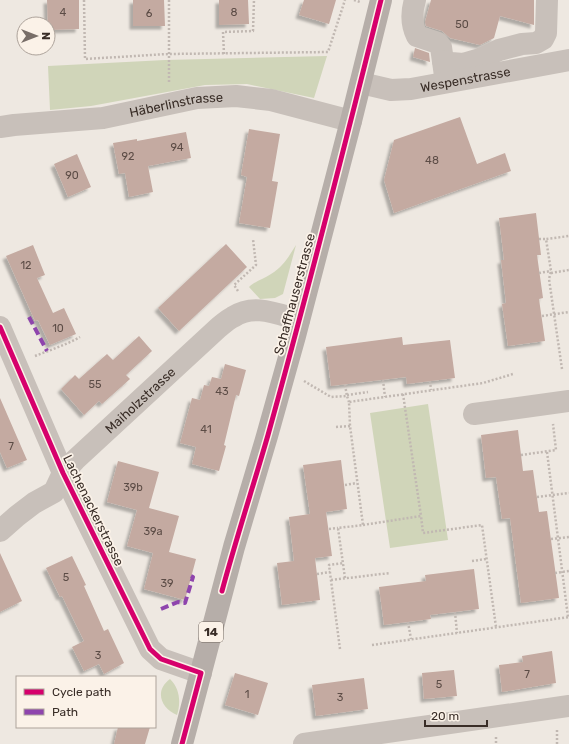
<svg xmlns="http://www.w3.org/2000/svg" width="569" height="744" font-family="Rubik,sans-serif">
  <defs>
    <filter id="shadow"><feDropShadow dx="-3.5" dy="3.5" stdDeviation="1" flood-color="#0004"/></filter>
  </defs>
  <rect width="100%" height="100%" fill="#eee8e1"/>
  <path fill="#d0d5b9" d="M327,56L314,98L247,84L205,85L91,106L50,110L48,66L165,60Z
    M296,245L283,294L275,298L260,299L249,287C255,281 264,279 271,274C283,267 289,256 296,245Z
    M428,404L448,540L390,548L370,413Z
    M170,679C180,689 181,702 177,715C161,708 154,691 170,679Z"/>
  <path fill="#c4aaa1" filter="url(#shadow)" d="M47,0H79V29L48,30Z
    M133,0H164L165,26H133Z
    M219,0H248L249,24L219,25Z
    M304,0H336L329,24L299,15Z
    M431,0H534V25L500,16L494,38L480,45L450,38L442,31L426,26L425,22Z
    M415,48L429,53L430,62L413,57Z
    M460,117L477,164L505,153L511,171L394,213L384,180L394,140Z
    M249,129L280,134L272,181L278,182L270,228L239,223L247,177L241,175Z
    M186,132L191,158L148,166L153,192L129,197L125,173L119,174L113,143L137,139V141Z
    M77,154L91,187L68,197L54,164Z
    M536,213L541,255H537L543,298L539,299L545,341L508,346L502,304L506,303L501,260H504L499,218Z
    M226,244L247,267L179,331L158,308Z
    M33,245L45,275L37,278L53,313L64,308L76,334L50,345L38,320L35,321L6,256Z
    M139,336L152,351L126,375L130,379L102,404L99,401L84,415L61,389L75,375L79,379L107,354L113,360Z
    M402,337L403,345L450,340L455,378L407,384L406,377L331,386L326,347Z
    M225,364L246,370L239,396L236,395L224,445L226,446L219,471L192,464L196,447L180,443L192,398L200,400L204,385L209,386L212,377L221,379Z
    M0,398L27,460L7,468L0,452Z
    M518,430L523,471L533,470L539,512L547,511L559,598L521,603L510,518L502,519L496,477L486,478L481,435Z
    M341,460L347,509L326,512L332,556L315,558L320,600L282,605L277,563L294,561L289,517L310,514L303,465Z
    M118,461L159,472L149,508L179,516L169,552L196,559L185,600L144,589L153,553L127,546L137,510L107,502Z
    M0,553L22,601L0,612Z
    M72,556L86,585L84,586L104,631L108,629L124,663L104,674L99,664L84,671L72,647L84,641L62,596L60,597L46,568Z
    M474,569L479,609L430,615L431,619L384,625L379,587L426,581L425,575Z
    M552,651L556,683L502,692L499,665L523,662L522,656Z
    M454,670L457,696L424,699L422,673Z
    M235,673L268,683L258,715L225,705Z
    M364,678L368,709L316,716L312,685Z
    M118,727H150L145,744H114Z"/>
  <g fill="none" stroke-linecap="round" stroke-linejoin="round">
    <path stroke="#c1b8b2" stroke-width="2.5" stroke-dasharray="2 2" stroke-linecap="butt" d="M84,0L85,59L168,54L328,52L345,0
      M169,0V83
      M354,0L360,2
      M224,54L223,32L253,31L254,0
      M539,239H546
      M539,273L551,271
      M551,273L569,270
      M238,291L234,285L256,265L253,239
      M542,316L569,312
      M35,356C50,350 66,345 80,337
      M562,369L549,279L551,271L546,239L569,236
      M383,380L385,397
      M304,381L331,397L347,396L349,402
      M430,381L431,390
      M345,385L347,396
      M403,394L421,516
      M347,395L368,392
      M336,427L350,426
      M547,452L568,617
      M521,455L556,450L553,424
      M345,485L357,483
      M537,497L569,493
      M363,525L421,516L423,533L482,525L496,627
      M329,529L338,528
      M551,539L569,537
      M472,561L486,559
      M555,573L569,571
      M317,574L330,572
      M345,578L338,528L363,525L350,426L349,402L483,383L513,374
      M331,580L390,573
      M455,612L457,633
      M408,622L411,639
      M372,645L569,617
      M340,649L329,565L343,563
      M496,737V744
      M557,744V728"/>
    <g stroke="#c8c0ba" stroke-width="22">
      <path d="M415,0C411,13 411,24 417,36L438,43L441,47L445,76"/>
      <path d="M443,61L451,63L463,64L480,59L499,50L522,44L536,43L543,39L546,33L547,0"/>
      <path id="s1" d="M361,83L391,90L411,89L569,60"/>
      <path id="s2" d="M0,127L14,125L103,118L197,98L236,96L271,100L351,121"/>
      <path d="M0,327L63,473L150,649L161,659L201,673"/>
      <path d="M474,414L569,401"/>
      <path id="s3" d="M0,531L17,516L34,503L54,492L63,473L75,460L218,328C223,324 227,320 233,317C254,303 277,314 299,320"/>
      <path d="M304,744L569,706"/>
    </g>
    <path stroke="#b6aea9" stroke-width="22" d="M182,744L234,547L267,436L295,336L351,121L381,0"/>
    <path stroke="#8e44ad" stroke-width="4" stroke-dasharray="8 4" stroke-linecap="butt" d="M29,317L47,351
      M161,609L178,602L185,603L193,577L191,576"/>
    <defs>
      <path id="cycleway" d="M0,327L63,473L150,649L161,659L201,673L182,744
        M222,591C236,539 253,487 268,435C308,291 345,145 381,0"/>
    </defs>
    <use href="#cycleway" stroke="#fbf2e8" stroke-width="8"/>
    <use href="#cycleway" stroke="#d6006c" stroke-width="5"/>
  </g>
  <g text-anchor="middle" stroke-width="3.5" stroke-linejoin="round" paint-order="stroke">
    <g font-size="11" fill="#5c4c46">
      <text x="63" y="16">4</text>
      <text x="234" y="16">8</text>
      <text x="149" y="17">6</text>
      <text x="462" y="28">50</text>
      <text x="177" y="151">94</text>
      <text x="128" y="160">92</text>
      <text x="432" y="164">48</text>
      <text x="72" y="179">90</text>
      <text x="26" y="269">12</text>
      <text x="58" y="332">10</text>
      <text x="95" y="388">55</text>
      <text x="222" y="395">43</text>
      <text x="206" y="433">41</text>
      <text x="11" y="450">7</text>
      <text x="133" y="491">39b</text>
      <text x="153" y="535">39a</text>
      <text x="66" y="581">5</text>
      <text x="167" y="587">39</text>
      <text x="98" y="659">3</text>
      <text x="527" y="678">7</text>
      <text x="439" y="688">5</text>
      <text x="247" y="698">1</text>
      <text x="340" y="701">3</text>
    </g>
    <rect fill="#fbf2e8" stroke="#736861" stroke-width="1" x="199" y="622" width="24" height="20" rx="3"/>
    <g font-size="12" font-weight="bold" fill="#392d27">
      <text x="211" y="636">14</text>
    </g>
    <g font-size="13" fill="#392d27" stroke="#fbf2e8">
      <text dy="5" stroke="none"><textPath href="#s1" startOffset="106">Wespenstrasse</textPath></text>
      <text dy="5" stroke="none"><textPath href="#s2" startOffset="178">Häberlinstrasse</textPath></text>
      <text transform="translate(294 294) rotate(-75)" y="5">Schaffhauserstrasse</text>
      <text dy="5" stroke="none"><textPath href="#s3" startOffset="194">Maiholzstrasse</textPath></text>
      <text transform="translate(94 510) rotate(64)" y="5">Lachenackerstrasse</text>
    </g>
  </g>
  <rect x="16" y="676" width="140" height="52" fill="#fbf2e8" stroke="#ada39b"/>
  <rect x="24" y="689" width="20" height="6" fill="#d6006c" stroke="#ada39b"/>
  <text x="52" y="696" font-size="12" fill="#392d27">Cycle path</text>
  <rect x="24" y="709" width="20" height="6" fill="#8e44ad" stroke="#ada39b"/>
  <text x="52" y="716" font-size="12" fill="#392d27">Path</text>
  <g transform="translate(36 36) rotate(90)"><circle r="19" fill="#fbf2e8" stroke="#ada39b"/>
  <path d="M0-3L7 15L0 10L-7 15Z" fill="#786e68"/>
  <text y="-6" font-size="11" font-weight="bold" text-anchor="middle" fill="#392d27">N</text>
  </g>
  <path d="M425 720v6h62v-6" fill="none" stroke="#392d27" stroke-width="2"/>
  <text x="431" y="720" font-size="12" fill="#392d27" stroke="#fbf2e8" stroke-width="3" paint-order="stroke">20 m</text>
</svg>
